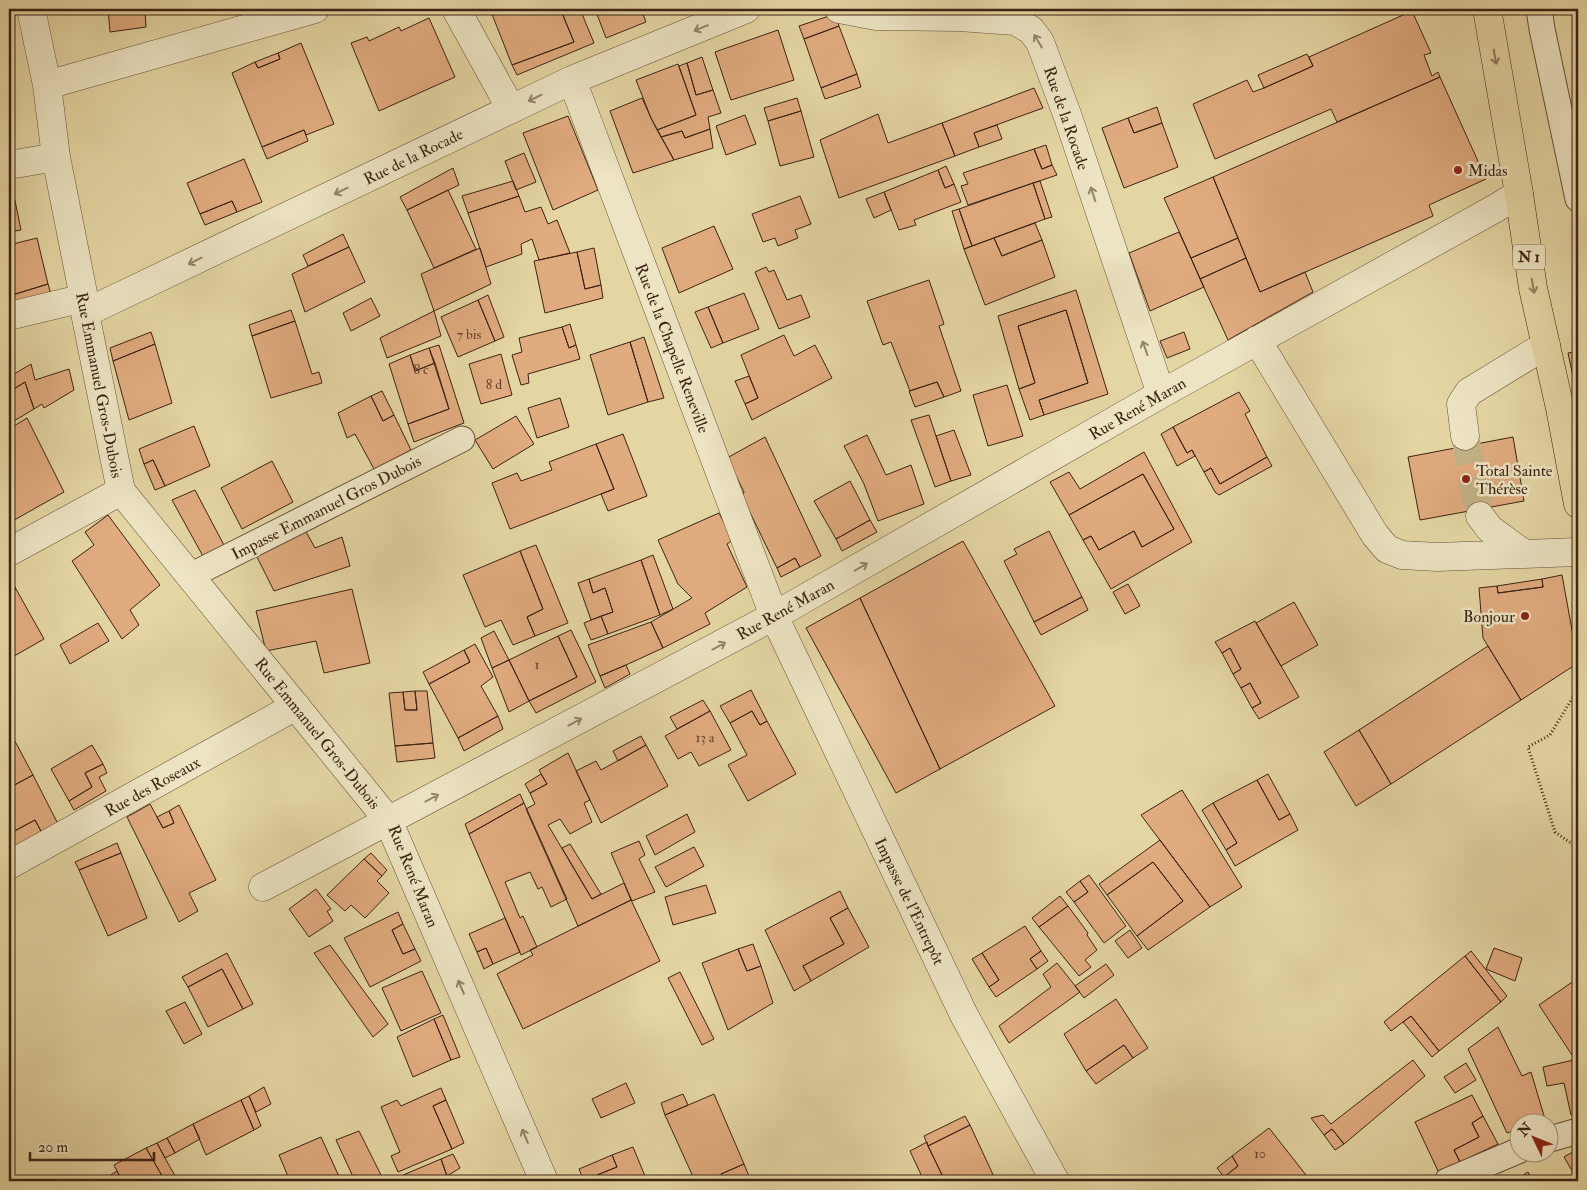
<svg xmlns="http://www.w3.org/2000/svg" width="1587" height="1190" font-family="'IM FELL Double Pica',serif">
  <rect width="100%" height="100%" fill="#e4d6a3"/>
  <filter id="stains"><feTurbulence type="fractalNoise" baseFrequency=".004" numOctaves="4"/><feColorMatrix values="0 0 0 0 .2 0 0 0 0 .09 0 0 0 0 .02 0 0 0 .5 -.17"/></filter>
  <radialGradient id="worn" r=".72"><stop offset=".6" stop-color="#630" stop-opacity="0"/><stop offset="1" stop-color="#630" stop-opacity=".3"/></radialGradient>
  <path fill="#e0ab7f" stroke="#3c2213" d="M108,9H145L146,27L110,32Z
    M490,9H566L567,10L562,13L574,42L512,65Z
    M566,9H580L594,43L517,75L512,65L574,42L562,13L567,10Z
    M595,9H641L646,22L606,38Z
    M1412,11L1431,53L1424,55L1432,76L1438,72L1440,77L1337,122L1331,109L1215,159L1193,104L1247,80L1253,92L1264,88L1313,66L1309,57Z
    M835,14L839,26L804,39L799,26Z
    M429,18L455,77L379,111L351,43L367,37L369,41L399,27L401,31Z
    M839,26L857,74L821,88L804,39Z
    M778,30L794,80L731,100L715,52Z
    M301,43L334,124L306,135L304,130L262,147L232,73L255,62L258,68L280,59L278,53Z
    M278,53L280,59L258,68L255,62Z
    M1307,54L1313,66L1264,88L1258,75Z
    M702,57L713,90L696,95L687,63Z
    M687,63L696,95L713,90L721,113L708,117L710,129L685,138L682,131L661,137L657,130L696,115L679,66Z
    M678,64L696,115L657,130L651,118L636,80Z
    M857,74L861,87L825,99L821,88Z
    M1440,77L1486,179L1429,205L1433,216L1260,292L1213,177Z
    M1034,88L1043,108L974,133L979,147L955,156L942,123Z
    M642,98L651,118L674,160L633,173L610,111Z
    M797,98L801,111L768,121L764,108Z
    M1157,107L1162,123L1134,133L1128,118Z
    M801,111L814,157L780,166L768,121Z
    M878,114L888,143L942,123L955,156L839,198L820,140Z
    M745,115L756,144L726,155L716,126Z
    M568,116L598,190L553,210L523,133Z
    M1128,118L1134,133L1162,123L1178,167L1124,188L1102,128Z
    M997,125L1002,139L979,147L974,133Z
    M710,129L713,148L674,160L661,137L682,131L685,138Z
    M304,130L308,141L267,159L262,147Z
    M1046,145L1052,165L1042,169L1034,149Z
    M1034,149L1042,169L1052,165L1057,175L968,205L961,186L968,184L963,173Z
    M524,153L536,182L516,190L505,161Z
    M244,159L262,202L237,212L232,201L200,214L187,183Z
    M946,166L954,184L945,188L938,170Z
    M453,168L459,185L407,210L400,197Z
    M938,170L945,188L954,184L961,202L914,220L916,225L899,230L884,192Z
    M1213,177L1238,238L1191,258L1164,198Z
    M513,181L519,196L468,213L462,196Z
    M1040,181L1052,217L1045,219L1033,183Z
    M1033,183L1045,219L972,246L959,209Z
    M12,186L21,230L9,232V187Z
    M448,190L476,249L434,268L407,210Z
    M884,192L891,210L874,218L866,199Z
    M519,196L525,212L541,207L548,224L557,220L570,253L539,260L532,239L521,244L522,254L486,267L468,213Z
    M800,196L811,224L795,230L798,238L778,246L775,238L763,242L752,214Z
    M232,201L237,212L205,225L200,214Z
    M959,209L972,246L964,249L952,211Z
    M1035,223L1042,240L1002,256L994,238Z
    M714,226L733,269L679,293L662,248Z
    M1179,232L1204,287L1150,311L1129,253Z
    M343,234L349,247L308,266L303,255Z
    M37,238L48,284L9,296V245Z
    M994,238L1002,256L1042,240L1055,277L985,305L964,249Z
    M1238,238L1246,258L1200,279L1191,258Z
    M349,247L365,282L305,312L292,274Z
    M480,248L491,284L434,311L421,274Z
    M594,248L601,285L585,289L577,252Z
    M577,252L585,289L601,285L603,298L545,313L534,261Z
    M1246,258L1260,292L1305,272L1313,292L1228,340L1200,279Z
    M766,267L769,272L774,270L787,300L801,295L810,317L779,329L755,272Z
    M929,280L944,324L939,326L961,391L944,397L937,382L910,391L891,342L883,345L867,301Z
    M48,284L52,298L9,309V296Z
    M1076,290L1108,394L1044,415L1039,400L1088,383L1066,310L1018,326L1035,383L1019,389L998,316Z
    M744,293L759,329L723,343L708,307Z
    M488,295L504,337L495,341L478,300Z
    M371,298L380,316L351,331L343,313Z
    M478,300L495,341L458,357L441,317Z
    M708,307L723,343L711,348L695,312Z
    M291,310L295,321L252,336L249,325Z
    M1066,310L1088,383L1039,400L1044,415L1030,420L1019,389L1035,383L1018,326Z
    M434,311L441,336L387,358L380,338Z
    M295,321L312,374L319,372L322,383L271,398L252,336Z
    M570,324L576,345L569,348L562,327Z
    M562,327L569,348L576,345L580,359L528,374L529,383L521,385L512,355L522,352L519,338Z
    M151,332L155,344L113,361L110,348Z
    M1184,332L1190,349L1167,358L1160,341Z
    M784,335L794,356L815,345L832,378L752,420L745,404L758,398L741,355Z
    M644,337L664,398L648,402L630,342Z
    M630,342L648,402L608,415L590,355Z
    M155,344L172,403L129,420L113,361Z
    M439,345L464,423L414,442L408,424L449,409L429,348Z
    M429,348L435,363L415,371L410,355Z
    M1578,351V400L1568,353Z
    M501,354L512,395L481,404L469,364Z
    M410,355L415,371L435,363L449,409L408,424L389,364Z
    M31,364L35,380L69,369L74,390L44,408L42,404L34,409L25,382L9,392V377Z
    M749,376L758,398L745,404L735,381Z
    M25,382L34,409L9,424V392Z
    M937,382L944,397L915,407L909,391Z
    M1007,385L1023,436L988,446L973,395Z
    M382,391L394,415L383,421L371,396Z
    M1239,392L1250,411L1245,414L1267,457L1220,484L1211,468L1204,472L1192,450L1187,453L1173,427Z
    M371,396L383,421L394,415L411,450L374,469L355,434L347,438L338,413Z
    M560,398L569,427L537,438L528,408Z
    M929,415L951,481L935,487L911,420Z
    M516,416L534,444L493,469L475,440Z
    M27,418L64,492L9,523V429Z
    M194,426L210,466L165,486L153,460L144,464L139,449Z
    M1173,427L1187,453L1192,450L1195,456L1177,466L1161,434Z
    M954,430L971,475L951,481L936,436Z
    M623,434L647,496L608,511L601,494L614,489L596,444Z
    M867,435L886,475L911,465L924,504L878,521L864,484L844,446Z
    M765,437L821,556L800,567L795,558L777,568L742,496L744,492L727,458Z
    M1513,437L1524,501L1420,520L1408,457Z
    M596,444L614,489L510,529L492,483L517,473L521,481L552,470L549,462Z
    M1144,452L1192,542L1111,589L1083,540L1091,536L1099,550L1134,531L1142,547L1174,529L1143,474L1069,515L1050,482L1069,472L1080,489Z
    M1267,457L1272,466L1219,495L1215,492L1204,472L1211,468L1220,484Z
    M153,460L165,486L155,490L144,464Z
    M272,461L293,502L242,529L221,488Z
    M1143,474L1174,529L1142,547L1134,531L1099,550L1091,536L1083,540L1069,515Z
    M850,481L870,520L836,539L814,501Z
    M195,490L226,549L204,558L172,500Z
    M719,513L733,540L727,544L747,587L705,613L710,624L663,648L651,622L692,598L678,584L658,540Z
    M108,515L160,585L130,610L139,625L122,639L72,561L94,545L85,532Z
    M870,520L877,532L842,551L836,539Z
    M304,528L315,548L342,537L350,566L274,591L255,553Z
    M1049,531L1082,597L1034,622L1004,561L1017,554L1014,549Z
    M963,541L1055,706L940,769L860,598Z
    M536,545L568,623L535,636L527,617L543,609L520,551Z
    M520,551L543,609L527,617L535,636L513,645L501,620L485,627L463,575Z
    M653,555L673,609L660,615L641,560Z
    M795,558L800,567L781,577L777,568Z
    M641,560L660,615L608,634L601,616L613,612L605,588L593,593L589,579Z
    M1562,575L1578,663L1521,700L1483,638L1479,588L1497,586L1498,593L1543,587L1542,579Z
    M10,576L16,589L9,593V577Z
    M589,579L593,593L605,588L613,612L591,620L578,583Z
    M1542,579L1543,587L1498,593L1497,586Z
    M1128,584L1140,606L1125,614L1113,592Z
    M16,589L44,639L9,659V593Z
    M352,589L370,663L324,673L316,641L266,651L256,611Z
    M1082,597L1088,610L1041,635L1034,622Z
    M860,598L940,769L896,793L806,628Z
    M1294,602L1318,645L1281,666L1256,623Z
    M601,616L608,634L591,640L584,623Z
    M1255,621L1299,697L1259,719L1252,708L1261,703L1250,683L1241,688L1233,674L1241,669L1230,648L1222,653L1215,642Z
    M651,622L663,648L626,665L600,676L588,645Z
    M98,623L109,641L70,664L60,645Z
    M571,630L596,682L536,713L529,701L577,677L558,636Z
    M494,631L509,660L492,668L481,638Z
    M558,636L577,677L529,701L509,660Z
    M475,644L493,677L481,686L498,716L458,738L429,684L470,662L464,650Z
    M1488,646L1521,700L1391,784L1359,730Z
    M1230,648L1241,669L1233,674L1222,653Z
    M464,650L470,662L429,684L423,672Z
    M509,660L529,701L509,712L492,668Z
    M626,665L630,674L605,688L600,676Z
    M1250,683L1261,703L1252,708L1241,688Z
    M751,690L767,721L760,725L752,711L730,723L720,706Z
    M415,691H427L433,743L395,746L389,693L403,692L405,710H417Z
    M415,691L417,710H405L403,692Z
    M703,700L710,711L677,729L670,717Z
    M710,711L731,750L699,766L691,752L678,759L665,736Z
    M752,711L760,725L767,721L796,774L748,801L728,765L747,755L730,723Z
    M498,716L503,729L464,751L458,738Z
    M9,730L33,775L9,788Z
    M1359,730L1391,784L1356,806L1324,752Z
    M641,736L646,745L618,761L613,751Z
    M433,743L435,758L397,762L395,746Z
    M92,745L103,764L85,773L92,787L69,801L51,769Z
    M646,745L668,786L601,823L576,771L596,761L601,770Z
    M568,753L590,800L584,803L592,822L570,834L560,819L548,825L592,899L624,883L631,900L578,926L526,809L535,804L530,793L547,784L539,770Z
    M103,764L107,773L99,777L106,791L74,810L69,801L92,787L85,773Z
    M541,774L547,784L530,793L525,784Z
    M1268,774L1290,814L1279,820L1257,780Z
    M33,775L58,824L42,833L35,820L9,834V788Z
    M1257,780L1279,820L1290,814L1298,830L1235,866L1226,850L1237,843L1213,803Z
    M1182,790L1242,887L1210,907L1141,815Z
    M520,794L524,803L469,834L465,824Z
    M524,803L567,899L551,907L542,887L538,889L530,872L505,882L520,918L523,916L537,947L521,955L469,834Z
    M1213,803L1237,843L1226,850L1202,810Z
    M150,804L163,828L174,823L169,811L179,805L216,880L189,893L198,911L179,922L127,817Z
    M169,811L174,823L163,828L157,817Z
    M687,814L695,832L655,855L646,836Z
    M35,820L42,833L9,852V834Z
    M1160,840L1210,907L1148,950L1137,936L1183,901L1153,862L1107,895L1099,884Z
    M639,841L645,855L639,859L655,892L632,901L611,853Z
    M117,843L121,853L79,870L75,862Z
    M570,844L601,894L592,899L562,848Z
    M694,847L704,866L666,887L655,867Z
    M121,853L147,918L108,936L79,870Z
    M371,853L387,870L382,876L364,859Z
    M364,859L382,876L377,881L389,893L365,918L351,905L345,911L327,895Z
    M1153,862L1183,901L1137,936L1107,895Z
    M1089,875L1126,926L1104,943L1074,902L1088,892L1080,881Z
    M1080,881L1088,892L1074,902L1066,892Z
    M706,885L716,913L673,925L665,897Z
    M316,889L331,909L327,911L333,921L309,937L289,909Z
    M840,891L848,908L830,918L844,944L803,966L811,981L794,991L765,930Z
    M1060,896L1068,906L1039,927L1032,918Z
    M631,900L660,961L523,1029L497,974L533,955L530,950Z
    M1068,906L1088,933L1087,935L1097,950L1085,960L1091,967L1079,976L1039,927Z
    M848,908L869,947L811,981L803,966L844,944L830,918Z
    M398,912L403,924L392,930L403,954L415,949L421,961L370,987L344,938Z
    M505,918L520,952L493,964L486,948L477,952L469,934Z
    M403,924L415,949L403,954L392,930Z
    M1025,926L1041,951L1030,959L1037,969L996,997L989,987L999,980L982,953Z
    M1130,930L1142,948L1128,958L1115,941Z
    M753,944L761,966L747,971L738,949Z
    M330,945L388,1024L373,1037L314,953Z
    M486,948L493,964L484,969L477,952Z
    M1494,948L1522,958L1515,981L1486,969Z
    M738,949L747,971L761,966L773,1003L728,1030L702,963Z
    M1041,951L1048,961L1037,969L1030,959Z
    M1471,951L1507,996L1501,1002L1465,956Z
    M227,953L253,1004L243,1009L222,969L188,987L182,977Z
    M982,953L999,980L989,987L972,959Z
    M1465,956L1501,1002L1439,1051L1411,1016L1391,1031L1384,1022Z
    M1057,963L1080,992L1009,1043L999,1026L1051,987L1043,974Z
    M1106,964L1114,975L1084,998L1075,986Z
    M222,969L243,1009L208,1027L188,987Z
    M422,971L441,1013L401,1031L382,988Z
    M680,972L714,1039L702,1045L668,978Z
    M1578,978V1054L1574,1058L1539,1005Z
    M1116,999L1148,1048L1133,1058L1124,1045L1086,1071L1064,1034Z
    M185,1002L202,1034L184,1044L166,1011Z
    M443,1015L460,1057L451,1060L434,1019Z
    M1411,1016L1439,1051L1432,1057L1403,1022Z
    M434,1019L451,1060L413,1077L397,1037Z
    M1498,1027L1522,1076L1531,1072L1545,1119L1535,1122H1520V1128L1507,1133L1468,1049Z
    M1124,1045L1133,1058L1096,1084L1086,1071Z
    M1578,1059V1114L1571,1115L1564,1083L1547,1086L1543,1067Z
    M1413,1060L1425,1076L1344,1144L1332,1129L1324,1135L1311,1118L1323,1115L1331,1124Z
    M1466,1063L1476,1080L1455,1093L1444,1077Z
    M626,1083L635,1103L601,1118L592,1099Z
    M264,1087L271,1104L256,1112L249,1096Z
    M441,1088L446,1100L433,1106L452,1149L398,1172L391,1156L400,1152L381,1107L397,1100L401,1106Z
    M683,1094L688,1105L665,1115L661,1103Z
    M714,1094L744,1164L721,1174L723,1181H695L665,1115Z
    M1472,1095L1483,1116L1472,1123L1479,1137L1454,1150L1460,1162L1439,1173L1415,1122Z
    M249,1096L261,1126L254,1130L241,1100Z
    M241,1100L254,1130L206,1155L193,1124Z
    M446,1100L464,1143L452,1149L433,1106Z
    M965,1116L970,1125L928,1146L924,1136Z
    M1483,1116L1498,1144L1460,1162L1454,1150L1479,1137L1472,1123Z
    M193,1124L200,1139L175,1153L167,1138Z
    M970,1125L995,1179L990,1181H945L928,1146Z
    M1269,1128L1306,1175L1298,1181H1227L1224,1177L1238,1166L1232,1156Z
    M1332,1129L1344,1144L1335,1150L1324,1135Z
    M359,1131L384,1181H355L336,1140Z
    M321,1137L341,1181H290L279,1155Z
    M167,1138L175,1153L165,1158L157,1143Z
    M927,1142L928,1146L945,1181H924L910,1151Z
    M157,1143L165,1158L178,1181H165L146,1148Z
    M633,1147L647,1181H600L597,1175L617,1167L612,1155Z
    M146,1148L165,1181H122L114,1165Z
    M1578,1149V1181L1564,1157Z
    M453,1154L460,1168L447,1176L441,1159Z
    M612,1155L617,1167L597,1175L600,1181H584L579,1169Z
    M1232,1156L1238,1166L1224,1177L1217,1168Z
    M441,1159L447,1176L440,1181H389Z
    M744,1164L751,1181H723L721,1174Z
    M117,1171L122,1181H101Z
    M1528,1172L1532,1181H1514Z
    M261,1175L265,1181H251Z
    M1346,1175L1350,1181H1335Z"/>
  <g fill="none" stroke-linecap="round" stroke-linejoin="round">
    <path stroke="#c2b286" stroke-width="28" stroke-dasharray="28 14" stroke-linecap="butt" d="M1465,436L1480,516"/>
    <defs>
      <path id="lane" d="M1539,9L1542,29L1578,199
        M190,576L462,439
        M1550,1139L1578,1131
        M1447,1181L1520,1150"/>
      <path id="street" d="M31,9L47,85L56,157L84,298L85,313L121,491L388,820L544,1181
        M456,9L511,109
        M839,9L876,16L959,17L1015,21L1031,30L1040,42L1068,117L1161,394
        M572,80L774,616L964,1015L1055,1181
        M47,85L315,9
        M9,165L56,157
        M85,313L572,80L746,9
        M9,316L84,298
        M1257,340L1375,535L1387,549L1402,555L1437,557L1578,552
        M1465,436L1461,404L1469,392L1546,345
        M1480,516L1490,529L1524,554
        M9,552L121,491
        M9,865L296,706
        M263,887L774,616L1161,394L1496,208L1519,194"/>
      <path id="primary" d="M1487,9L1519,194L1533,288L1560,408L1578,504"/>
    </defs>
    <use href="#lane" stroke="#664f37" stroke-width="27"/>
    <use href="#street" stroke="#664f37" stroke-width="29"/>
    <use href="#primary" stroke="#3c2213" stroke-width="29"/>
    <path stroke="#3c2213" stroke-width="3" stroke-dasharray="1 2.5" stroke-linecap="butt" d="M1576,588L1578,600
      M1578,689L1550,735L1528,747L1555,832L1578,848"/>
    <use href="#lane" stroke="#ede4c3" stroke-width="25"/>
    <use href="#street" stroke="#ede4c3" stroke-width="28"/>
    <use href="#primary" stroke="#e4d6a3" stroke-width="28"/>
  </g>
  <defs><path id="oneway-shaft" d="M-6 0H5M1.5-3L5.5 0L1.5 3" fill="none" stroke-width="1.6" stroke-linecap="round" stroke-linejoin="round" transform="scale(1.25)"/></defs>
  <g stroke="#94836b">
    <use href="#oneway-shaft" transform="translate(701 28) rotate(157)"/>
    <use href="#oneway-shaft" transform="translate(1038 41) rotate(-121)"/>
    <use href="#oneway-shaft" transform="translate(535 98) rotate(154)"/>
    <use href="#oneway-shaft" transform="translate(341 191) rotate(154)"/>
    <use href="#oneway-shaft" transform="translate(1093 194) rotate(-108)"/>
    <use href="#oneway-shaft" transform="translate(195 261) rotate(154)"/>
    <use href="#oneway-shaft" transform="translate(1145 348) rotate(-109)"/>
    <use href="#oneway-shaft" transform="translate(861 567) rotate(-30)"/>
    <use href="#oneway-shaft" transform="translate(719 646) rotate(-28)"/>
    <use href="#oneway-shaft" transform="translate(575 722) rotate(-28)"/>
    <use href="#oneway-shaft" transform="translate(432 798) rotate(-28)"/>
    <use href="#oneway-shaft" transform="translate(461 987) rotate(-113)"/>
    <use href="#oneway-shaft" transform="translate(525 1136) rotate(-113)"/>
  </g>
  <g stroke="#907c5b">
    <use href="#oneway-shaft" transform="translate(1495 57) rotate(80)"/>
    <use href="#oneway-shaft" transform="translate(1533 286) rotate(80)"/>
  </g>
  <g fill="#8f2418" stroke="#ede4c3" stroke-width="2">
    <circle cx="1458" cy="170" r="5"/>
    <circle cx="1466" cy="479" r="5"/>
    <circle cx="1525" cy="616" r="5"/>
  </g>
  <g text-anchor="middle" stroke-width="5" stroke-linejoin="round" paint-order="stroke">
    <g font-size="14" fill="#65442e">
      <text x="469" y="339">7 bis</text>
      <text x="421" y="374">8 c</text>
      <text x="494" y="389">8 d</text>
      <text x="537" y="669">1</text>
      <text x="705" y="742">13 a</text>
      <text x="1260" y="1158">10</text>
    </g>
    <rect fill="#ede4c3" stroke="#715c48" stroke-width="1" x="1513" y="244.5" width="32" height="25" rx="4"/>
    <g font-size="15" font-weight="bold" fill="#3c2213">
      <text x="1529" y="262">N 1</text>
    </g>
    <g font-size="16" fill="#3c2213" stroke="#ede4c3">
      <text transform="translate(1067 118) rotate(71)" y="6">Rue de la Rocade</text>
      <text transform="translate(413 156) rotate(-26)" y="6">Rue de la Rocade</text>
      <text transform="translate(673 348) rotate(69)" y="6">Rue de la Chapelle Reneville</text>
      <text transform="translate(100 385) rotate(79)" y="6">Rue Emmanuel Gros-Dubois</text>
      <text transform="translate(1137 408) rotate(-30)" y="6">Rue René Maran</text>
      <text transform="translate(326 507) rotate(-27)" y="6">Impasse Emmanuel Gros Dubois</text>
      <text transform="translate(785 609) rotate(-29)" y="6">Rue René Maran</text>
      <text transform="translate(318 733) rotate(51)" y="6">Rue Emmanuel Gros-Dubois</text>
      <text transform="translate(152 786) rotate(-29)" y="6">Rue des Roseaux</text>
      <text transform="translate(414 876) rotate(68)" y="6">Rue René Maran</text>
      <text transform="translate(910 901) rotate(64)" y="6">Impasse de l'Entrepôt</text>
    </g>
    <g font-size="16" fill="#3c2213" stroke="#ede4c3" text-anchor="start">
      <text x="1468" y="176">Midas</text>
      <text x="1476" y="476">Total Sainte<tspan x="1476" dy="18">Thérèse</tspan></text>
      <text x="1515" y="622" text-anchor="end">Bonjour</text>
    </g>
  </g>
  <rect width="1587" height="1190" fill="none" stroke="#e4d6a3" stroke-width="30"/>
  <rect x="10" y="10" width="1567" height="1170" fill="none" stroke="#3c2213" stroke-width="2.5"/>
  <rect x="15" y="15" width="1557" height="1160" fill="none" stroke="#3c2213"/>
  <g transform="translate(1534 1138) rotate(313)"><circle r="24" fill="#ede4c3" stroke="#a6967d"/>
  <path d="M0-4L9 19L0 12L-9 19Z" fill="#8f2418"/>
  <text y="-8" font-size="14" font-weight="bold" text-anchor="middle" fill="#3c2213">N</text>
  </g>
  <path d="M30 1152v8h124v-8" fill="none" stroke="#3c2213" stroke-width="2.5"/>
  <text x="38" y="1152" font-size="15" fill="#3c2213" stroke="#ede4c3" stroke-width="4" paint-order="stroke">20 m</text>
  <rect width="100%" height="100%" filter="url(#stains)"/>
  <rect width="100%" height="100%" fill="url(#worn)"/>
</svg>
